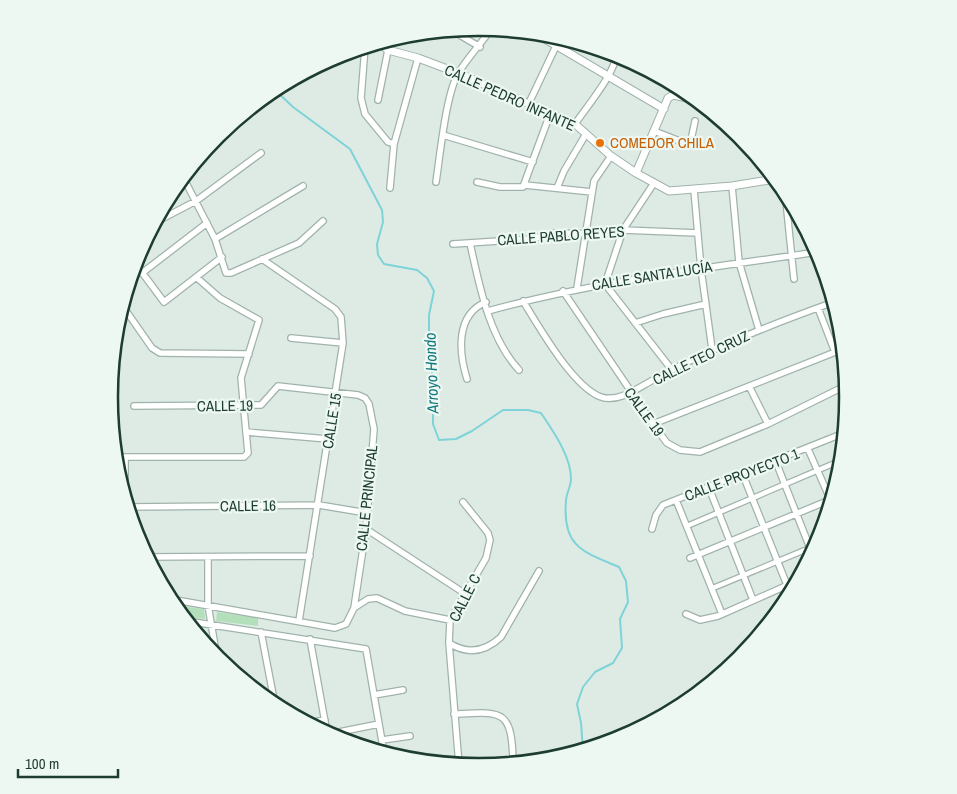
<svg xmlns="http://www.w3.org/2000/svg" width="957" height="794" font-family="'Archivo Narrow',sans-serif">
  <rect width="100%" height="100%" fill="#deebe4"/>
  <path fill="#b3e0bb" d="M173,605L204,609L205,619L183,616Z
    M217,612L258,618V626L216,621Z"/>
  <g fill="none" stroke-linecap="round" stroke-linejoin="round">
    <path stroke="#7ed3d8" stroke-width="2" d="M274,89L293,107L350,149L382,210L383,222L377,244L378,255L384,264L417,270L427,278L434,291L429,315V337L433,384V424L439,440L456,439L472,431L503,410H528L541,413C553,431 571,456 571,479C571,486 566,494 566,501C562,547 583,552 619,567L626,581L628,602L620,619L622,648L613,663L595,672L583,687L577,704L581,723L583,750"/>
    <defs>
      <path id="pedestrian" d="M687,526L842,460
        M713,588L817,545"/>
      <path id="minor" d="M451,30L480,47
        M365,47L361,98L365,114L388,142L394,144
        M378,100L388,50
        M529,103L556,46
        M575,124C585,109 617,71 616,54
        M654,131L690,145L695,121
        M443,135L533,162
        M183,177L215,239L226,273H231L299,243L323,221
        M436,182C440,156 446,92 459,72C468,57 481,44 491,29
        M477,182L500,187H523L550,114
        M654,183L623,230L605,284L672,370
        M525,185L592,192
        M732,186L739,262L759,330
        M390,188L394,144L418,58
        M557,188L564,171L586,134
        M694,190L701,269L712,349
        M785,191L794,279
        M154,223L196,201L261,153
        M215,239L303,186
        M470,243C479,284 489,338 519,370
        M453,244L531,239L555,233L602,234L623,230L698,233
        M262,259L335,309L341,317L343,343L299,621
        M135,263L164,302L222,257
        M142,273L207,223
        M577,288L594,181L611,156
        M563,291L653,424L667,443L680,450L700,452L768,424L847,385
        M523,301C539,327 573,387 601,397C618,403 638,388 653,380C711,348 772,324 834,302
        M122,305L152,348L160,353L249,354
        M818,308L835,352
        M488,311C596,281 707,268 818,252
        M635,323L663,314L706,304
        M291,338L343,343
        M467,379C459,353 455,315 486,302
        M749,386L768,424
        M134,406L261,405L278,386L358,395L365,398L369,404L374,429L366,529L354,608L346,624L335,628L170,599
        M653,424L843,349
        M246,432L328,439
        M808,449L831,501
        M776,462L812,553
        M743,475L787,585
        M709,488L753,600
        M125,498V457H244L248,453L241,378L259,320L220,298L196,277
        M676,500L722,614
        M128,507L319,505L367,513
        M366,529L464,593
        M652,529L656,515L663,505L844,433
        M147,557L310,556
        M208,558V605L217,658
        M690,558L832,499
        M354,608L368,599L377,598L405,611L450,620
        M686,614L700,620L718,616L797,581
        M187,621L366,649L384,753
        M261,632L275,705
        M310,639L327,733
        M449,643C468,655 485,652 501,637L539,571
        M374,695L403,690
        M454,714C502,712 512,708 513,763
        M308,723L325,720
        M329,734L379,724
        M382,740L410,736
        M459,765L449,643L450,620L486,558L490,540L488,533L463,502"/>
      <path id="tertiary" d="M535,33L664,109
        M380,43L388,50L418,58L458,73L575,124L611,156L636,173L669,191L732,186L775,179
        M636,173L668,98L673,95L697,100"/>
    </defs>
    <use href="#pedestrian" stroke="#a0b3ab" stroke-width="7"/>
    <use href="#minor" stroke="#a0b3ab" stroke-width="8"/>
    <use href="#tertiary" stroke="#a0b3ab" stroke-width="9"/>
    <use href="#pedestrian" stroke="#fff" stroke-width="4.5"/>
    <use href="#minor" stroke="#fff" stroke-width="5.5"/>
    <use href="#tertiary" stroke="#fff" stroke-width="7"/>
  </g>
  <circle fill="#e8710a" stroke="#eef8f2" stroke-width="2" cx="600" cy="143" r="5"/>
  <g text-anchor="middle" stroke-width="4.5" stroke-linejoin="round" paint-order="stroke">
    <g font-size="15" fill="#1d3d31" stroke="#eef8f2">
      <text transform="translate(510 98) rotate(24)" y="5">CALLE PEDRO INFANTE</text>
      <text transform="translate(561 236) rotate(-4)" y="5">CALLE PABLO REYES</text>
      <text transform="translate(652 276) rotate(-9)" y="5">CALLE SANTA LUCÍA</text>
      <text transform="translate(701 358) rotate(-26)" y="5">CALLE TEO CRUZ</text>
      <text transform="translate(225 406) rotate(-1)" y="5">CALLE 19</text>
      <text transform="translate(644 412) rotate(54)" y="5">CALLE 19</text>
      <text transform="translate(332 421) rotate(-81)" y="5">CALLE 15</text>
      <text transform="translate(742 475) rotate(-21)" y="5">CALLE PROYECTO 1</text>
      <text transform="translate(367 498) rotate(-84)" y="5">CALLE PRINCIPAL</text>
      <text transform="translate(248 506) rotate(-1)" y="5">CALLE 16</text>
      <text transform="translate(465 598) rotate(-63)" y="5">CALLE C</text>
    </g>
    <g font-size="15" fill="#c56008" stroke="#eef8f2" text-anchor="start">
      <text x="610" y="148">COMEDOR CHILA</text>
    </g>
    <g font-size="16" font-style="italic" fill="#11787f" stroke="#eef8f2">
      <text transform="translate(431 373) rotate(-92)" y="6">Arroyo Hondo</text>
    </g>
  </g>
  <path d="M0 0H957V794H0ZM478 36H479A360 360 0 0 1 839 396V398A360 360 0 0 1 479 758H478A360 360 0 0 1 118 398V396A360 360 0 0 1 478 36Z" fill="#eef8f2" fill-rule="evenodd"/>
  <path fill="none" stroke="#1d3d31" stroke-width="2.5" d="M478 36H479A360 360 0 0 1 839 396V398A360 360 0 0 1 479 758H478A360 360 0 0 1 118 398V396A360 360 0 0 1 478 36Z"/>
  <path d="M18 769v8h100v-8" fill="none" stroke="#1d3d31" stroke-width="2.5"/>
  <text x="25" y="769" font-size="15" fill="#1d3d31" stroke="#eef8f2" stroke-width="4" paint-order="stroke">100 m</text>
</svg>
